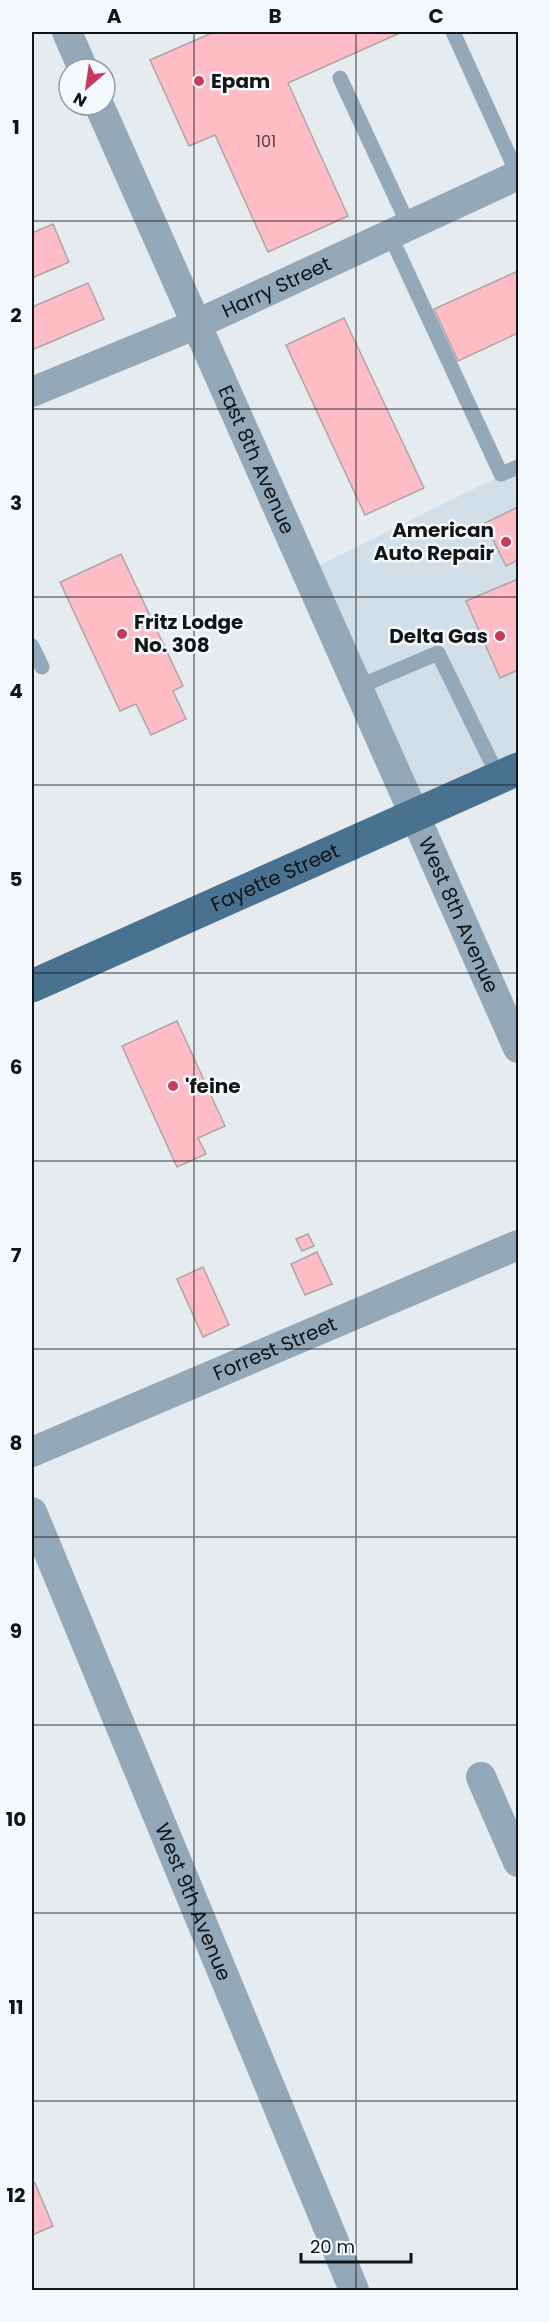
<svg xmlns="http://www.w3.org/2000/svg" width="550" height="2322" font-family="Poppins,sans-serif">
  <rect width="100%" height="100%" fill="#e6ebf0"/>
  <path fill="#d2dee8" d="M518,467V769L415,815L306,572Z"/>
  <path fill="#febcc5" stroke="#aca6a6" stroke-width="1.5" d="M214,32H402L288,83L348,216L268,252L215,135L189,146L150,60Z
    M53,224L69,262L32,278V233Z
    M518,271V333L458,361L434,309Z
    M88,283L104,319L32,350V307Z
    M344,318L424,488L365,515L286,345Z
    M518,507V560L506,566L485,523Z
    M121,554L183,686L173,691L186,719L151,735L136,704L120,711L60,582Z
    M518,579V670L500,678L466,601Z
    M177,1021L225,1126L198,1138L206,1154L177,1167L122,1046Z
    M308,1234L314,1246L302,1251L296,1239Z
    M317,1252L332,1284L305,1295L291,1264Z
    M203,1267L229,1325L203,1337L177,1279Z
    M35,2183L53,2226L32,2235V2185Z"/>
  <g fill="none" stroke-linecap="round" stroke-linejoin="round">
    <path stroke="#93a9ba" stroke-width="15" d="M453,32L518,175
      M340,78L409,226
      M390,235L501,474L518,467
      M32,646L42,667
      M358,687L438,653L499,778"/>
    <g stroke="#93a9ba" stroke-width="30">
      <path d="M67,32L83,69"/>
      <path id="s1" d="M99,105L518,1048"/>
      <path id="s2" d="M32,392L197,324L518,175"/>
      <path id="s3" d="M32,1452L518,1245"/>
      <path id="s4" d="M32,1512L354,2290"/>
      <path d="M481,1777L518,1862"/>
    </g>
    <path stroke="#497290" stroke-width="33" id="s5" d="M32,986L518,769"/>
  </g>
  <path fill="none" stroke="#121415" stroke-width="1.5" stroke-opacity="0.55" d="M194,32V2290M356,32V2290M32,221H518M32,409H518M32,597H518M32,785H518M32,973H518M32,1161H518M32,1349H518M32,1537H518M32,1725H518M32,1913H518M32,2101H518"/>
  <g fill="#c8395e" stroke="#f3f9fd" stroke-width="2">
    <circle cx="199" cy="81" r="6"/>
    <circle cx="506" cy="542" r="6"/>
    <circle cx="122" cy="634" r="6"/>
    <circle cx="500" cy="636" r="6"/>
    <circle cx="173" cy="1086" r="6"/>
  </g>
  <g text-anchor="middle" stroke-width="5" stroke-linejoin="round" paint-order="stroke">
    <g font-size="16" fill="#4d3e41">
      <text x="266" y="147">101</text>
    </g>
    <g font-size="20" font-weight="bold" fill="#121415" stroke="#f3f9fd" text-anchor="start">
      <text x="211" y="88">Epam</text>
      <text x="494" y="537" text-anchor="end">American<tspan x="494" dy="23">Auto Repair</tspan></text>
      <text x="134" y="629">Fritz Lodge<tspan x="134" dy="23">No. 308</tspan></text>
      <text x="488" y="643" text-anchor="end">Delta Gas</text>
      <text x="185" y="1093">'feine</text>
    </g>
    <g font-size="20" fill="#121415" stroke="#f3f9fd">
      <text dy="7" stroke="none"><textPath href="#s2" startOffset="266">Harry Street</textPath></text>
      <text dy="7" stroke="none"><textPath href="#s1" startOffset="388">East 8th Avenue</textPath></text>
      <text dy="7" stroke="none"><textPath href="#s5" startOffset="266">Fayette Street</textPath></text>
      <text dy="7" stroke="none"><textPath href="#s1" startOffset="886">West 8th Avenue</textPath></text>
      <text dy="7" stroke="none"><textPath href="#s3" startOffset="264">Forrest Street</textPath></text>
      <text dy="7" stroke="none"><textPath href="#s4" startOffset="422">West 9th Avenue</textPath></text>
    </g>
  </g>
  <rect width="550" height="2322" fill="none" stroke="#f3f9fd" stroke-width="66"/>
  <g transform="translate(87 87) rotate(209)"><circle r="28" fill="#f3f9fd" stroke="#999da0" stroke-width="1.5"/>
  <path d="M0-4.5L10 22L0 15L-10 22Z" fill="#c8395e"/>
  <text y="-9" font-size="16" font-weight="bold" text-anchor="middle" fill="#121415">N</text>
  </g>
  <path d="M301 2253v9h110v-9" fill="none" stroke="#121415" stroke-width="3"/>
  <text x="310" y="2253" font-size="18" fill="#121415" stroke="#f3f9fd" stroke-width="4.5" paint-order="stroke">20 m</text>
  <rect x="33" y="33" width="484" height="2256" fill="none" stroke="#121415" stroke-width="2"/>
  <g font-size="20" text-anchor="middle" font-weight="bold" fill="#121415">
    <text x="114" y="23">A</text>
    <text x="275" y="23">B</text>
    <text x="436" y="23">C</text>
    <text x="16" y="134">1</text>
    <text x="16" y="322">2</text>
    <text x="16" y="510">3</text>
    <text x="16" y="698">4</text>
    <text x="16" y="886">5</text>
    <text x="16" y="1074">6</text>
    <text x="16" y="1262">7</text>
    <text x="16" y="1450">8</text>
    <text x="16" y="1638">9</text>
    <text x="16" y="1826">10</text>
    <text x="16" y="2014">11</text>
    <text x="16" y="2202">12</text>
  </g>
</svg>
